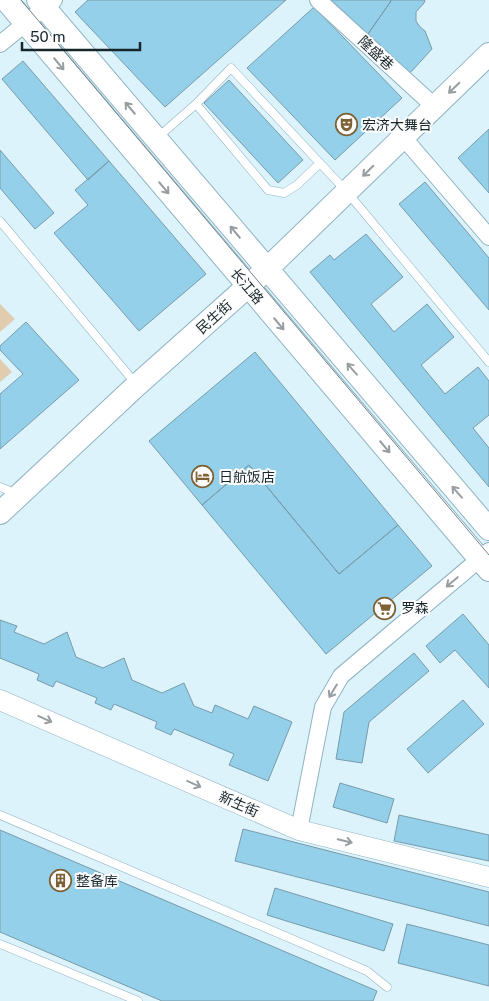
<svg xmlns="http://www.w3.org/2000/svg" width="489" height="1001" font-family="'Public Sans','Noto Sans SC',sans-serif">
  <rect width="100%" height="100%" fill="#dcf3fc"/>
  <path fill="#e1ccb0" d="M0,304L15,319L0,332Z
    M0,359L12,372L0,382Z"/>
  <path fill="#94d0e9" stroke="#789baa" d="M88,0H286L165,107L75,12Z
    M331,0H390L391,1L368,34Z
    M390,0H425L424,3L416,12V21L420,27L425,31L432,49L410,73L368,34L391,1Z
    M314,7L402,98L335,160L247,68Z
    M23,61L109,161L88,180L2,79Z
    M229,80L303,160L278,183L204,103Z
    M489,129V193L458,158Z
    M0,150L54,213L35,229L0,188Z
    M109,161L206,274L139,331L54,233L88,205L75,190Z
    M425,182L489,258V310L399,204Z
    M366,234L403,277L371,304L394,332L427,304L454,337L421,365L445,394L478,367L489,381V415L473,428L489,448V487L310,272L330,255L334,260Z
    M26,322L79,380L0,449V394L23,374L0,350V346Z
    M255,352L398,525L339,574L249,465L202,505L149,441Z
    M249,465L339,574L398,525L432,566L326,654L202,505Z
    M463,614L489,645V688L455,650L440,663L426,646Z
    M0,620L17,626L14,632L44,644L67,632L76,657L103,668L124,658L132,680L162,693L184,683L194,706L212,713L215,705L248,719L254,706L292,722L268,781L229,765L234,754L174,729L171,735L155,728L157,722L114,704L111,710L95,703L97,698L56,681L53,687L37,680L39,674L0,658Z
    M414,653L429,671L369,722L362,763L336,759L344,712Z
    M463,700L484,724L428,773L407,749Z
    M340,783L394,799L387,823L333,807Z
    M399,815L489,835V861L394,841Z
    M243,829L489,892V926L235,861Z
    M0,830L377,991L373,1001H162L0,932Z
    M275,888L393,924L384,951L267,915Z
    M407,924L489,945V986L398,963Z"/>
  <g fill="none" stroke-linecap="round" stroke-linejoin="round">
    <defs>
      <path id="service" d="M196,104L268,190L284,193L297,185L320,163
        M157,138L196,104L231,68L347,192L489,362
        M0,221L136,384
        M0,487L17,494
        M0,815L367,971L387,987
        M0,944L138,1001"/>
      <path id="minor" d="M318,0L434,106
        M0,44L54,0
        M403,137L489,237
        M299,830L323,707L341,676L489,551"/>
      <path id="tertiary" d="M0,700L299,830L489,877"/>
      <path id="secondary" d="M6,0L489,570
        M38,0L489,529
        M0,513L137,385L266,270L489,54"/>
    </defs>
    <use href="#service" stroke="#8fb3c2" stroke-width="9"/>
    <use href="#minor" stroke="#8fb3c2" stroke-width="18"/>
    <use href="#tertiary" stroke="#8fb3c2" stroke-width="21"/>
    <use href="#secondary" stroke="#8fb3c2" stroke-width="24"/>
    <use href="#service" stroke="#fff" stroke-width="8"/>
    <use href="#minor" stroke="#fff" stroke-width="16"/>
    <use href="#tertiary" stroke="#fff" stroke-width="20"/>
    <use href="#secondary" stroke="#fff" stroke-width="22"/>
    <path stroke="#73858c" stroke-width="1" d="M21,0L489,555"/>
  </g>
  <defs><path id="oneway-shaft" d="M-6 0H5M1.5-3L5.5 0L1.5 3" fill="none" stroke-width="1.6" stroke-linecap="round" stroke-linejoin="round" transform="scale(1.25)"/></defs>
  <g stroke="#979da0">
    <use href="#oneway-shaft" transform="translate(59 64) rotate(50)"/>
    <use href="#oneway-shaft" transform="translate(454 88) rotate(136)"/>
    <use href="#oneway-shaft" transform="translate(130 108) rotate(-130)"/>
    <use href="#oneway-shaft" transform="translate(368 171) rotate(135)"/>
    <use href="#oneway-shaft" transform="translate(164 188) rotate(50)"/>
    <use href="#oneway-shaft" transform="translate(235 232) rotate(-130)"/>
    <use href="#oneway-shaft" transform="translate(279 324) rotate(50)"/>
    <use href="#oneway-shaft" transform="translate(352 369) rotate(-131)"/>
    <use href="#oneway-shaft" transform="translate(385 447) rotate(50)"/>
    <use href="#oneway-shaft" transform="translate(457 492) rotate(-131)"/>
    <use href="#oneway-shaft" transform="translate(452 582) rotate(140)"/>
    <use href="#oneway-shaft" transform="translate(333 691) rotate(121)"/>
    <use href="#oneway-shaft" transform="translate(45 719) rotate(24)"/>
    <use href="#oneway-shaft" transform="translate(194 784) rotate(24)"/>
    <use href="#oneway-shaft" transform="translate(345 841) rotate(14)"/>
  </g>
  <defs>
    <symbol id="theatre-ring" viewBox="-11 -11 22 22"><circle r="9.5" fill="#fcfcfc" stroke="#7d6033" stroke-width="1.5"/><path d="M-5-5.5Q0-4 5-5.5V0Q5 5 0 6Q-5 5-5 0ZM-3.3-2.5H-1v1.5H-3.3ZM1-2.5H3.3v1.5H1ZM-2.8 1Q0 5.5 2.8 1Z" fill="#7d6033"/></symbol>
    <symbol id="hotel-ring" viewBox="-11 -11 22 22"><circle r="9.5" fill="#fcfcfc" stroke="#7d6033" stroke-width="1.5"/><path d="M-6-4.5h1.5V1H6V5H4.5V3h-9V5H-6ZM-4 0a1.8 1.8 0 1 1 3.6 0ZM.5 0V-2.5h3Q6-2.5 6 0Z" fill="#7d6033"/></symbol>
    <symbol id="supermarket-ring" viewBox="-11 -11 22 22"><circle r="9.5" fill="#fcfcfc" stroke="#7d6033" stroke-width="1.5"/><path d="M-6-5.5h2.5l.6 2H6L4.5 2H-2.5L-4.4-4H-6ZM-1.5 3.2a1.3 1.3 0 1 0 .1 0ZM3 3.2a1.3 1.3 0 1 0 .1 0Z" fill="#7d6033"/></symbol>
    <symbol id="building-ring" viewBox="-11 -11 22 22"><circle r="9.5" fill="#fcfcfc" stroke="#7d6033" stroke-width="1.5"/><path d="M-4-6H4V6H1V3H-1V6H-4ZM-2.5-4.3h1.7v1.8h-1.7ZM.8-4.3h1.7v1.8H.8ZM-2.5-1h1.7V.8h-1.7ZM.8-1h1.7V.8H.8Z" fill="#7d6033"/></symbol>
  </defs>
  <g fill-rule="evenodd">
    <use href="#theatre-ring" x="334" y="112" width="25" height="25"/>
    <use href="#hotel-ring" x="190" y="464" width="25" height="25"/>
    <use href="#supermarket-ring" x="372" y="596" width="25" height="25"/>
    <use href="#building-ring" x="48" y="868" width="25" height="25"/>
  </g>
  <g text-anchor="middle" stroke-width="4" stroke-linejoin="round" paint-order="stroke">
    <g font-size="14" fill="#17262b" stroke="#fcfcfc">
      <text transform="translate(376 53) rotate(43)" y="5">隆盛巷</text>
      <text transform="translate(247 286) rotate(50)" y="5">长江路</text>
      <text transform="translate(214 317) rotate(-42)" y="5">民生街</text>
      <text transform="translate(239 804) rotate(24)" y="5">新生街</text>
    </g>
    <g font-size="14" fill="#17262b" stroke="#fcfcfc" text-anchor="start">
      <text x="362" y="130">宏济大舞台</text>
      <text x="219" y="482">日航饭店</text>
      <text x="401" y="613">罗森</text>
      <text x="76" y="886">整备库</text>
    </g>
  </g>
  <path d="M22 42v8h118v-8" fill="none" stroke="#17262b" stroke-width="2.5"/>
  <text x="30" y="42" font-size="15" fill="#17262b" stroke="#fcfcfc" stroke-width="4" paint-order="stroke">50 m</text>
</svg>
